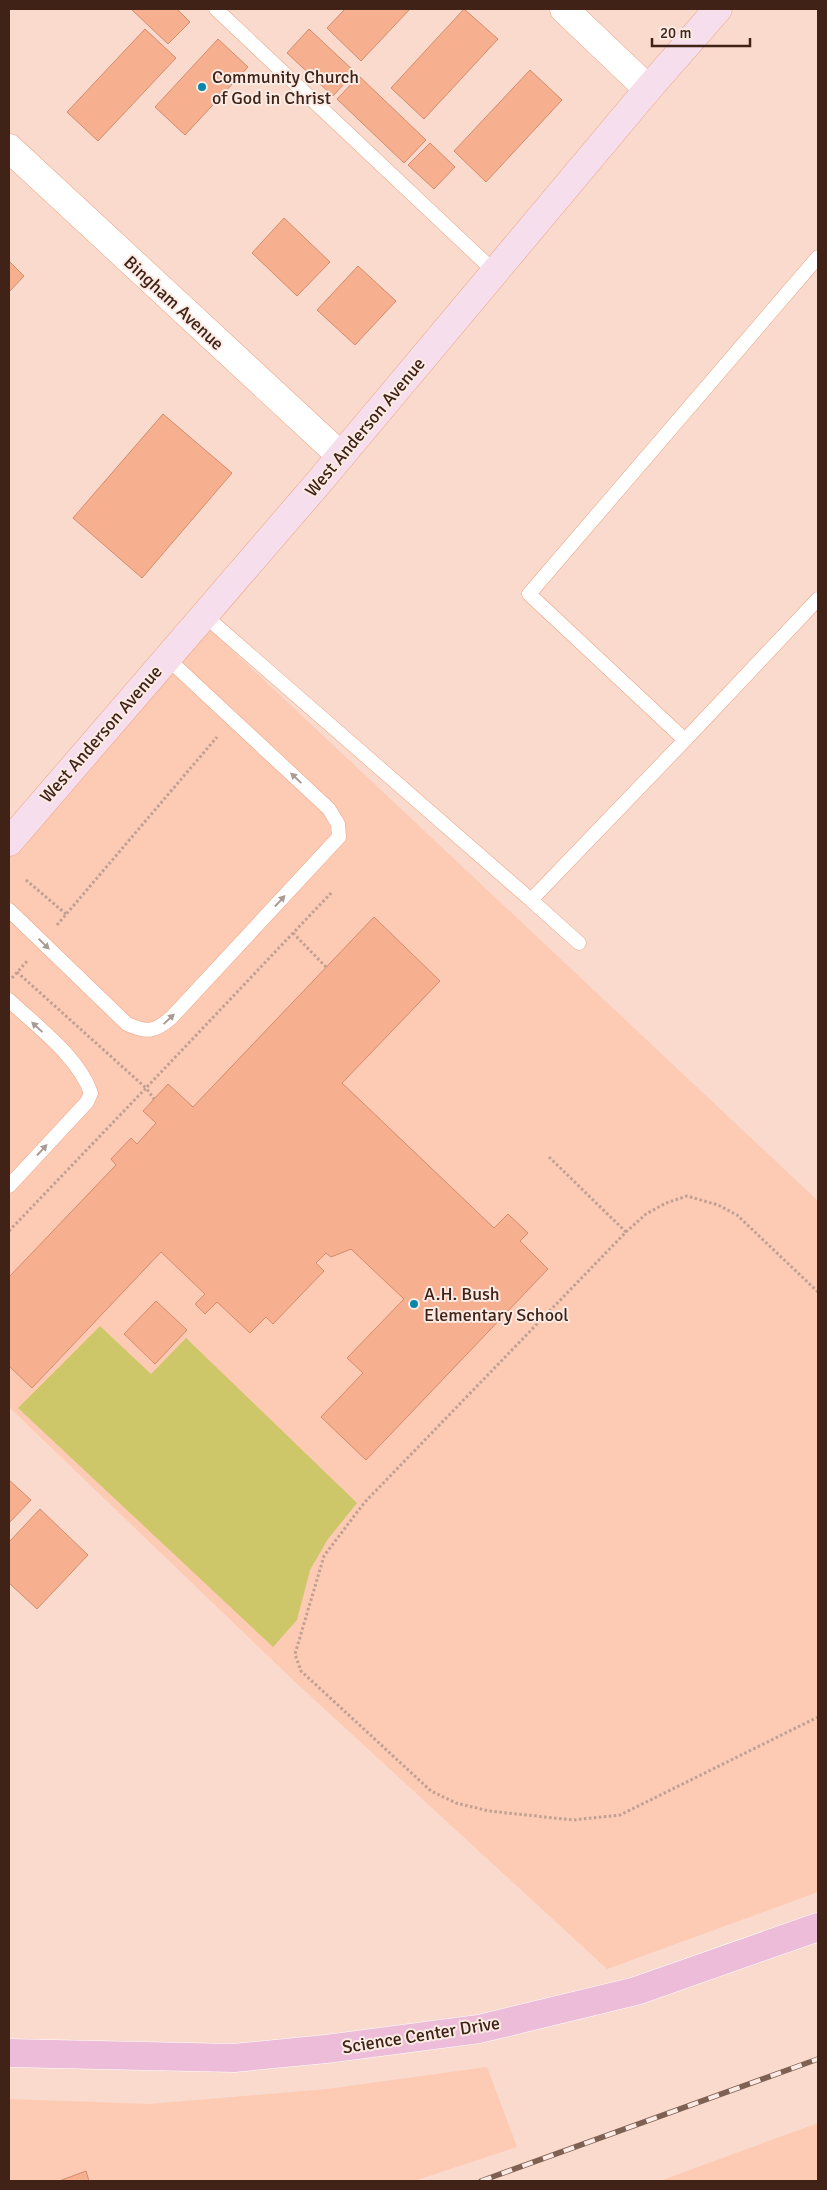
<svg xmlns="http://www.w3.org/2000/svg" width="827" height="2190" font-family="Signika,sans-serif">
  <rect width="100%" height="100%" fill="#f9dacc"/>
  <path fill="#fdcab4" d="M200,620L818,1201V1892L607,1969L292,1679L9,1407V842Z
    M487,2067L517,2147L414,2181H9V2099L149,2104L327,2089Z
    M818,2123V2181H660Z"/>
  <path fill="#cec769" d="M100,1326L151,1374L186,1338L357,1503L328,1539L310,1570L297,1620L273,1647L18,1408Z"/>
  <path fill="#f6af8f" stroke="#d38c6c" d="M131,9H177L190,22L168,44Z
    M345,9H410L361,61L327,28Z
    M464,9L498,39L424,119L391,88Z
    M145,29L176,58L98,141L67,112Z
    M309,29L355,72L333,96L287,53Z
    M218,39L248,67L185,135L155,107Z
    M530,70L562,100L486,182L454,151Z
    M359,76L426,140L404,163L337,99Z
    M430,143L455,167L434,189L408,165Z
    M284,218L330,262L297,296L252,253Z
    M9,261L24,276L9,292Z
    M358,266L396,301L355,345L317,310Z
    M163,414L232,473L142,578L73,518Z
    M374,917L440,981L342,1083L494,1228L508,1214L528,1233L520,1241L548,1269L366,1460L321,1417L363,1373L347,1358L404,1299L351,1249L331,1257L326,1253L316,1263L324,1271L273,1324L266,1317L250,1333L217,1302L205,1314L195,1304L205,1294L161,1252L32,1388L9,1366V1277L116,1165L111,1159L131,1138L137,1144L156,1123L143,1111L168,1084L193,1107Z
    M156,1301L187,1330L155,1364L124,1334Z
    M9,1480L31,1500L9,1523Z
    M40,1509L88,1555L37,1609L9,1583V1542Z
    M86,2171L89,2181H59Z"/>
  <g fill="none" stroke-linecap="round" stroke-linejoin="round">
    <defs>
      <path id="lane" d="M216,9L496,273
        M204,615L531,900
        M685,740L818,599
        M9,910L127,1024C148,1033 154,1032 171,1018L339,837L338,824L329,809L167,658
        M579,943L531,900L685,740L529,594L818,257
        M9,1000C37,1027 78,1056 91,1093L87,1102L9,1186"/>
      <path id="street" d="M564,9L648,89
        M9,148L341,456"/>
      <path id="secondary" d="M9,842L319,482L648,89L718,9"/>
      <path id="primary" d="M9,2053L234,2058L326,2049L479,2029L636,1991L818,1927"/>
    </defs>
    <use href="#lane" stroke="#eea584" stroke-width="15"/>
    <use href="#street" stroke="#eea584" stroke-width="29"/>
    <use href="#secondary" stroke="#eea584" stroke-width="29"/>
    <use href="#primary" stroke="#fff" stroke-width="29"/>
    <path stroke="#bfa093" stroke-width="3" stroke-dasharray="2.5 2.5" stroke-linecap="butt" d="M26,880L66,914
      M57,925L217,737
      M293,933L326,967
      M17,972L146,1088L332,892
      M12,978L28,960
      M549,1157L626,1232
      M9,1231L146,1088L154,1099
      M818,1292L737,1215L718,1205L687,1196L666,1203L646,1214L626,1232L364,1503L324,1556L295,1654L301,1671L431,1791L456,1803L489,1811L573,1820L620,1815L818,1717"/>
    <use href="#lane" stroke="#fff" stroke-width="14"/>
    <use href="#street" stroke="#fff" stroke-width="28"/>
    <use href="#secondary" stroke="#f6deec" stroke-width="28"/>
    <use href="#primary" stroke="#ecbcd8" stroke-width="28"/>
    <defs>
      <path id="rail" d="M481,2181L818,2059"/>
    </defs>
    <use href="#rail" stroke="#7f6154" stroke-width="5.5"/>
    <use href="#rail" stroke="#fbebe4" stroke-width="4" stroke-dasharray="11" stroke-linecap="butt"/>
  </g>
  <defs><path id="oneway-solid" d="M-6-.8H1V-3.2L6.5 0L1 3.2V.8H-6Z" transform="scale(1.25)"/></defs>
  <g fill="#a99c96">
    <use href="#oneway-solid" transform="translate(296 778) rotate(-137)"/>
    <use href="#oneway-solid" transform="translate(280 901) rotate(-47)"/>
    <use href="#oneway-solid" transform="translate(44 944) rotate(44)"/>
    <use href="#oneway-solid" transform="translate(169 1019) rotate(-43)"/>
    <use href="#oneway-solid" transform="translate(37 1027) rotate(-137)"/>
    <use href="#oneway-solid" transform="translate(42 1150) rotate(-47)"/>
  </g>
  <g fill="#0987aa" stroke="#fbebe4" stroke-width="2">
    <circle cx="202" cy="87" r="5"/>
    <circle cx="414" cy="1304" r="5"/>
  </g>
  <g text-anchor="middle" stroke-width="4" stroke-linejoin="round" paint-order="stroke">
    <g font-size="18" fill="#402316" stroke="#fbebe4" text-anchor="start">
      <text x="212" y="83">Community Church<tspan x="212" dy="21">of God in Christ</tspan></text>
      <text x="424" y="1300">A.H. Bush<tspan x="424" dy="21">Elementary School</tspan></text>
    </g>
    <g font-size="18" fill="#402316" stroke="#fbebe4">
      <text transform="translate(174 303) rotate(43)" y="6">Bingham Avenue</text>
      <text transform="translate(365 427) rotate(-50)" y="6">West Anderson Avenue</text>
      <text transform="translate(101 734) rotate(-49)" y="6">West Anderson Avenue</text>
      <text transform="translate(421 2035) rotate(-9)" y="6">Science Center Drive</text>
    </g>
  </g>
  <rect width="827" height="2190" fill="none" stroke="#402316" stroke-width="20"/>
  <path d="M652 38v8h98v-8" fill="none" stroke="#402316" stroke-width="2.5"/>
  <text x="660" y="38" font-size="15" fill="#402316" stroke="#fbebe4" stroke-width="4" paint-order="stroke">20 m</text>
</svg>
